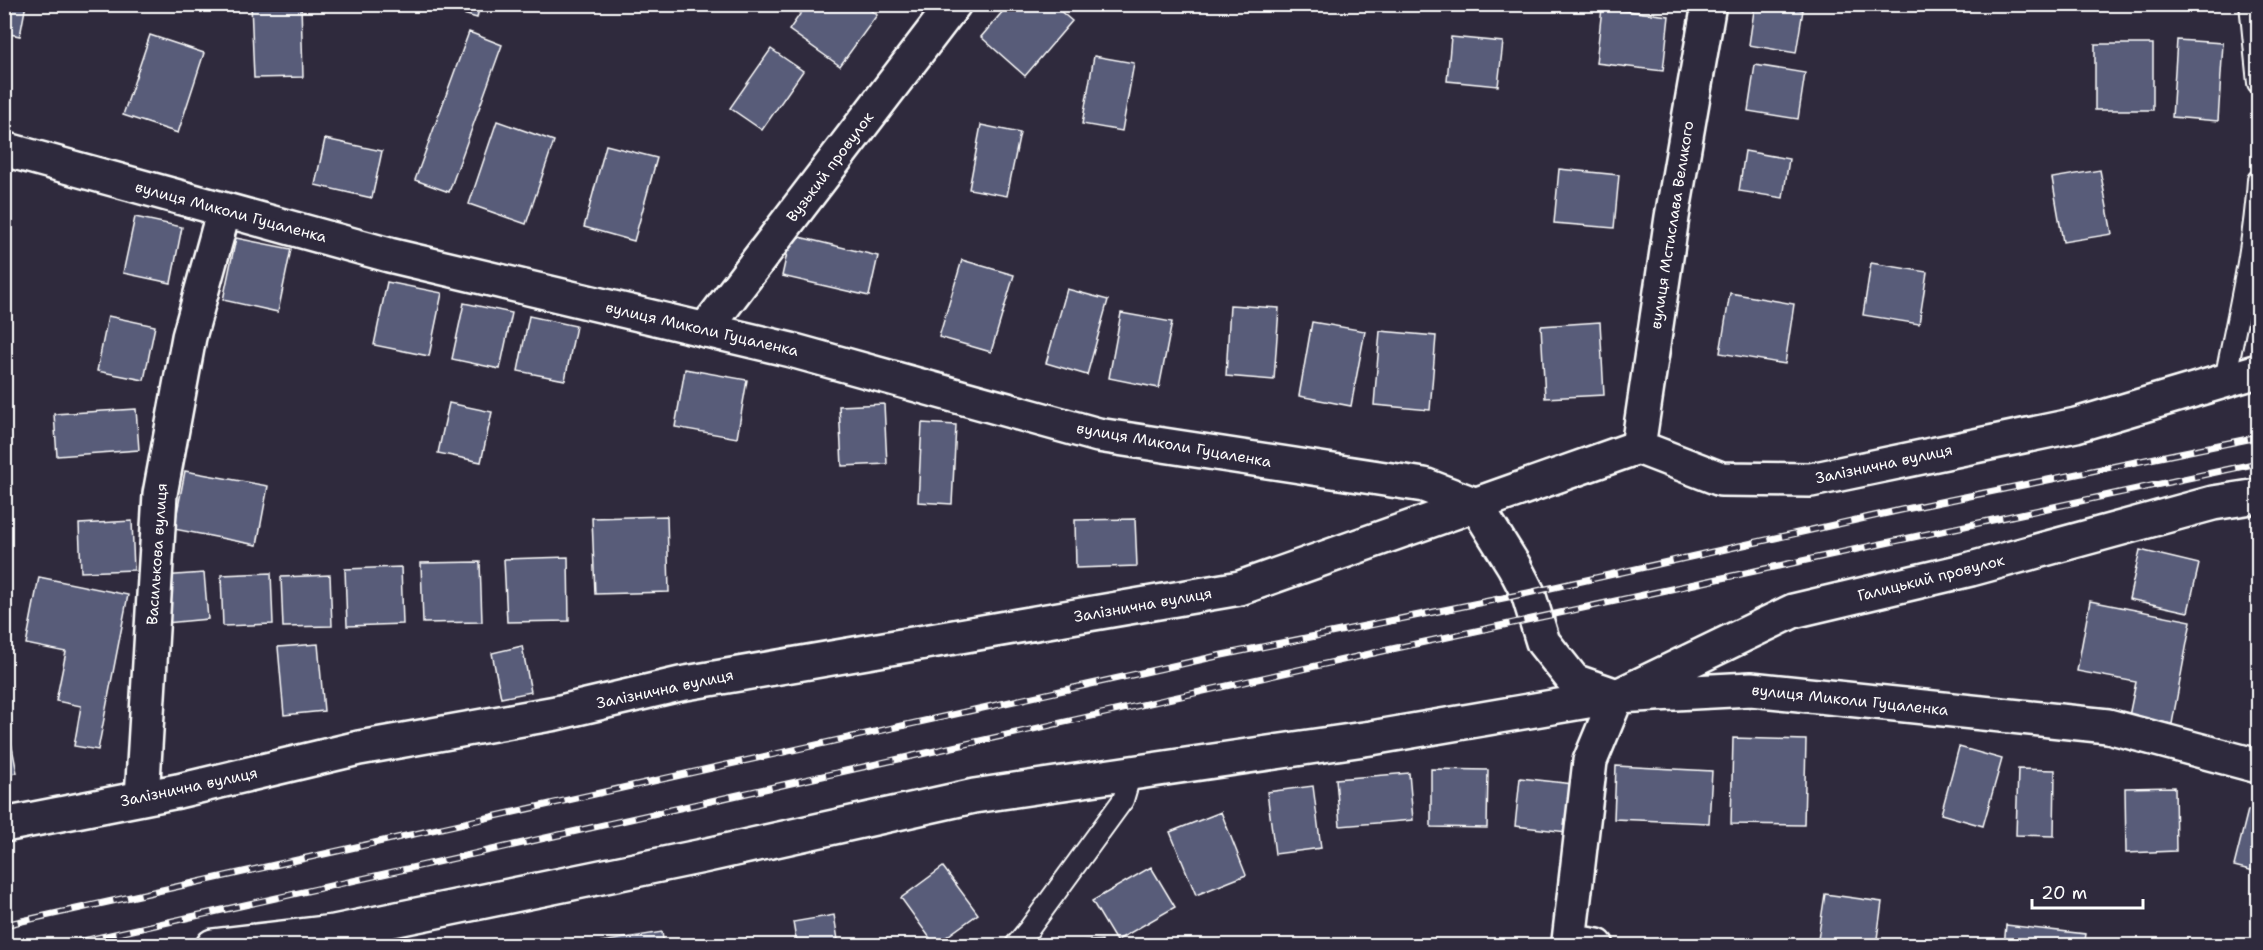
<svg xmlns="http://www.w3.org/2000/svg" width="2263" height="950" font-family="'Shantell Sans',sans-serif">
  <rect width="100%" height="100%" fill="#2f2a3d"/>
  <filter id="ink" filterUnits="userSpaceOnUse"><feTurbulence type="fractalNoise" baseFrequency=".0167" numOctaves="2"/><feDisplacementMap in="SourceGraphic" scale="12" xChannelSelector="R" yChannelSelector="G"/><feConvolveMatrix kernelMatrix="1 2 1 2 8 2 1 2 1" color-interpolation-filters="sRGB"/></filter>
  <g filter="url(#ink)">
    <path fill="#595c79" stroke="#fff" stroke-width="1.5" d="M4,4H26L20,36L4,33Z
      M251,4H301L303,77L254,78Z
      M429,4H480L477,18Z
      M807,4H862L877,15L840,66L789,30Z
      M1009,4H1052L1072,21L1025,76L981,37Z
      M1755,4H1769L1803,10L1796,53L1749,45Z
      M1602,8L1669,16L1663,71L1596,63Z
      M469,32L502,45L449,192L415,180Z
      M150,35L204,53L178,133L123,115Z
      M1451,37L1503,42L1498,86L1447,81Z
      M2177,40L2223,43L2218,121L2172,117Z
      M2095,44H2153V110H2095Z
      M771,49L803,71L762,130L730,108Z
      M1094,56L1134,63L1122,131L1082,124Z
      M1755,65L1805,73L1798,119L1748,111Z
      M497,121L554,141L526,224L469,204Z
      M981,125L1020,133L1007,196L969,189Z
      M325,139L382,151L372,198L315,185Z
      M606,145L657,158L634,241L584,227Z
      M1745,151L1789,159L1783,198L1739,191Z
      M1559,169L1619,175L1614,228L1554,223Z
      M2100,170L2112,234L2063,242L2052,178Z
      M135,217L182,227L171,283L123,273Z
      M791,235L878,256L869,296L782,276Z
      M236,238L291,249L278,312L223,300Z
      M962,260L1014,275L991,352L939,337Z
      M1871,263L1927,272L1919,324L1863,315Z
      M387,282L442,293L429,356L374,345Z
      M1067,289L1108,300L1087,375L1046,363Z
      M1730,293L1794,304L1785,364L1720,353Z
      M464,303L512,313L500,369L452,359Z
      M1230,305L1279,308L1274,380L1226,376Z
      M1121,313L1172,322L1159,388L1109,378Z
      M108,316L155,326L144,380L97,371Z
      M529,316L576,326L565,380L518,371Z
      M1312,322L1365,331L1351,406L1299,396Z
      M1600,322L1604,395L1545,398L1541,326Z
      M1380,331L1436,336L1430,410L1374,405Z
      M685,369L747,380L737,438L675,427Z
      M449,403L492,412L481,462L438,453Z
      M884,404L887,464L842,466L839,406Z
      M136,409L139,450L57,456L54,414Z
      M922,423L956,425L952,504L918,502Z
      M185,471L268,486L257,545L174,529Z
      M667,516L669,592L595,594L592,518Z
      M1135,519L1137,566L1076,568L1075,520Z
      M132,521L134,570L81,572L79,524Z
      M2140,550L2199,564L2188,612L2129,599Z
      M568,557L569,621L507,622L504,559Z
      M480,562L482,622L423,623L421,563Z
      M401,567L403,624L347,626L345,569Z
      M204,573L208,619L166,623L162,576Z
      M271,573L273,624L223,626L221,575Z
      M330,575L332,626L283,627L281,577Z
      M39,577L128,595L98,750L74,746L81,706L56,701L66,652L26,644Z
      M2090,601L2191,621L2172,724L2129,716L2136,682L2077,671Z
      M318,644L324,711L284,715L278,647Z
      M522,646L531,692L501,698L492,653Z
      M4,706L17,773L4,775Z
      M1733,738L1806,740L1804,825L1731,824Z
      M1959,747L2002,759L1983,826L1941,814Z
      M1616,766L1712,771L1709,823L1614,819Z
      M1431,769L1488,770L1487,828L1431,827Z
      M2018,769L2055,770L2054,836L2016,835Z
      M1409,773L1413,820L1340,826L1336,779Z
      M1520,778L1573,784L1567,832L1515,826Z
      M1313,786L1321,848L1275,854L1267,792Z
      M2175,787L2176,851L2126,853L2125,788Z
      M2248,810L2258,812V872L2234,866Z
      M1221,812L1246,875L1196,895L1170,832Z
      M943,867L978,914L935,945L901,898Z
      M1151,867L1175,907L1116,941L1092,901Z
      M1825,894L1882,902L1876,946H1817Z
      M834,915L839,946H797L793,922Z
      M2006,925L2086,934L2084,946H2004Z
      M662,932L664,946H602L601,942Z
      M1102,940V946H1056V944Z"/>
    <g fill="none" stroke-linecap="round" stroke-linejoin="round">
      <defs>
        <path id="service" d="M2250,4L2258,83
          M2225,380C2238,314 2254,247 2258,180
          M1015,946L1029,929L1123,800L1131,773"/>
        <path id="minor" d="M705,330L954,4
          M1638,447L1672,217L1709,4
          M1476,505L1514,566L1528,593L1543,642L1574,681L1617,696L1751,689L2108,726L2258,766
          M142,798L160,494L189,337L224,210
          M4,825L178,791L359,748L556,713L680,684L1240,588L1638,447L1721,479L1811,480L2076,425L2258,371
          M213,946L334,932L703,856L974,796L1371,738L1617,696L1793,611L1971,569L2213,503L2258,496
          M1597,946L1569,941L1590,761L1617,696"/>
        <path id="tertiary" d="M4,149L389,255L791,350L1098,435L1424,485L1476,505"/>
      </defs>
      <use href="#service" stroke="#fff" stroke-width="24"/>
      <use href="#minor" stroke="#fff" stroke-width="38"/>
      <use href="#tertiary" stroke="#fff" stroke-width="38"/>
      <use href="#service" stroke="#2f2a3d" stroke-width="20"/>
      <use href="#minor" stroke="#2f2a3d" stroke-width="33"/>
      <use href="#tertiary" stroke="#2f2a3d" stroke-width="33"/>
      <defs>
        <path id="rail" d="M4,925L1222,655L1528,593L1901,510L2258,437
          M61,946L1392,649L2258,463"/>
      </defs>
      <use href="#rail" stroke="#fff" stroke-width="7"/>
      <use href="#rail" stroke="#2f2a3d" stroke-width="4.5" stroke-dasharray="14" stroke-linecap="butt"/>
    </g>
  </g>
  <g text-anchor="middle" stroke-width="4.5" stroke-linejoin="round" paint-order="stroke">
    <g font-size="15" fill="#fff" stroke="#2f2a3d">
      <text transform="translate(830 167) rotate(-53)" y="5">Вузький провулок</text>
      <text transform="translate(231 212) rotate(15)" y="5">вулиця Миколи Гуцаленка</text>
      <text transform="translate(1672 225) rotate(-81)" y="5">вулиця Мстислава Великого</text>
      <text transform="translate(702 329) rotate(13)" y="5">вулиця Миколи Гуцаленка</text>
      <text transform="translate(1174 445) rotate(10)" y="5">вулиця Миколи Гуцаленка</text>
      <text transform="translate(1884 464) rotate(-12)" y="5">Залізнична вулиця</text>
      <text transform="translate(157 554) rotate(-86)" y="5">Василькова вулиця</text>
      <text transform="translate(1931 578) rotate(-14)" y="5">Галицький провулок</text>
      <text transform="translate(1143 605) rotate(-10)" y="5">Залізнична вулиця</text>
      <text transform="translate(665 689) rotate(-12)" y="5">Залізнична вулиця</text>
      <text transform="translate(1850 700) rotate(6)" y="5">вулиця Миколи Гуцаленка</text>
      <text transform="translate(189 787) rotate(-12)" y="5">Залізнична вулиця</text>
    </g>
  </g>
  <rect width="2263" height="950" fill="none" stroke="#2f2a3d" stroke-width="24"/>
  <rect x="12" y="12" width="2239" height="926" fill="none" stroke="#fff" stroke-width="2" filter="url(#ink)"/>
  <path d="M2032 899v9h111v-9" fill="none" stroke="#ffffff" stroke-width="3"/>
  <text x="2041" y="899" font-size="18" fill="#ffffff" stroke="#2f2a3d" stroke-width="4.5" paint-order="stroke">20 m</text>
</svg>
